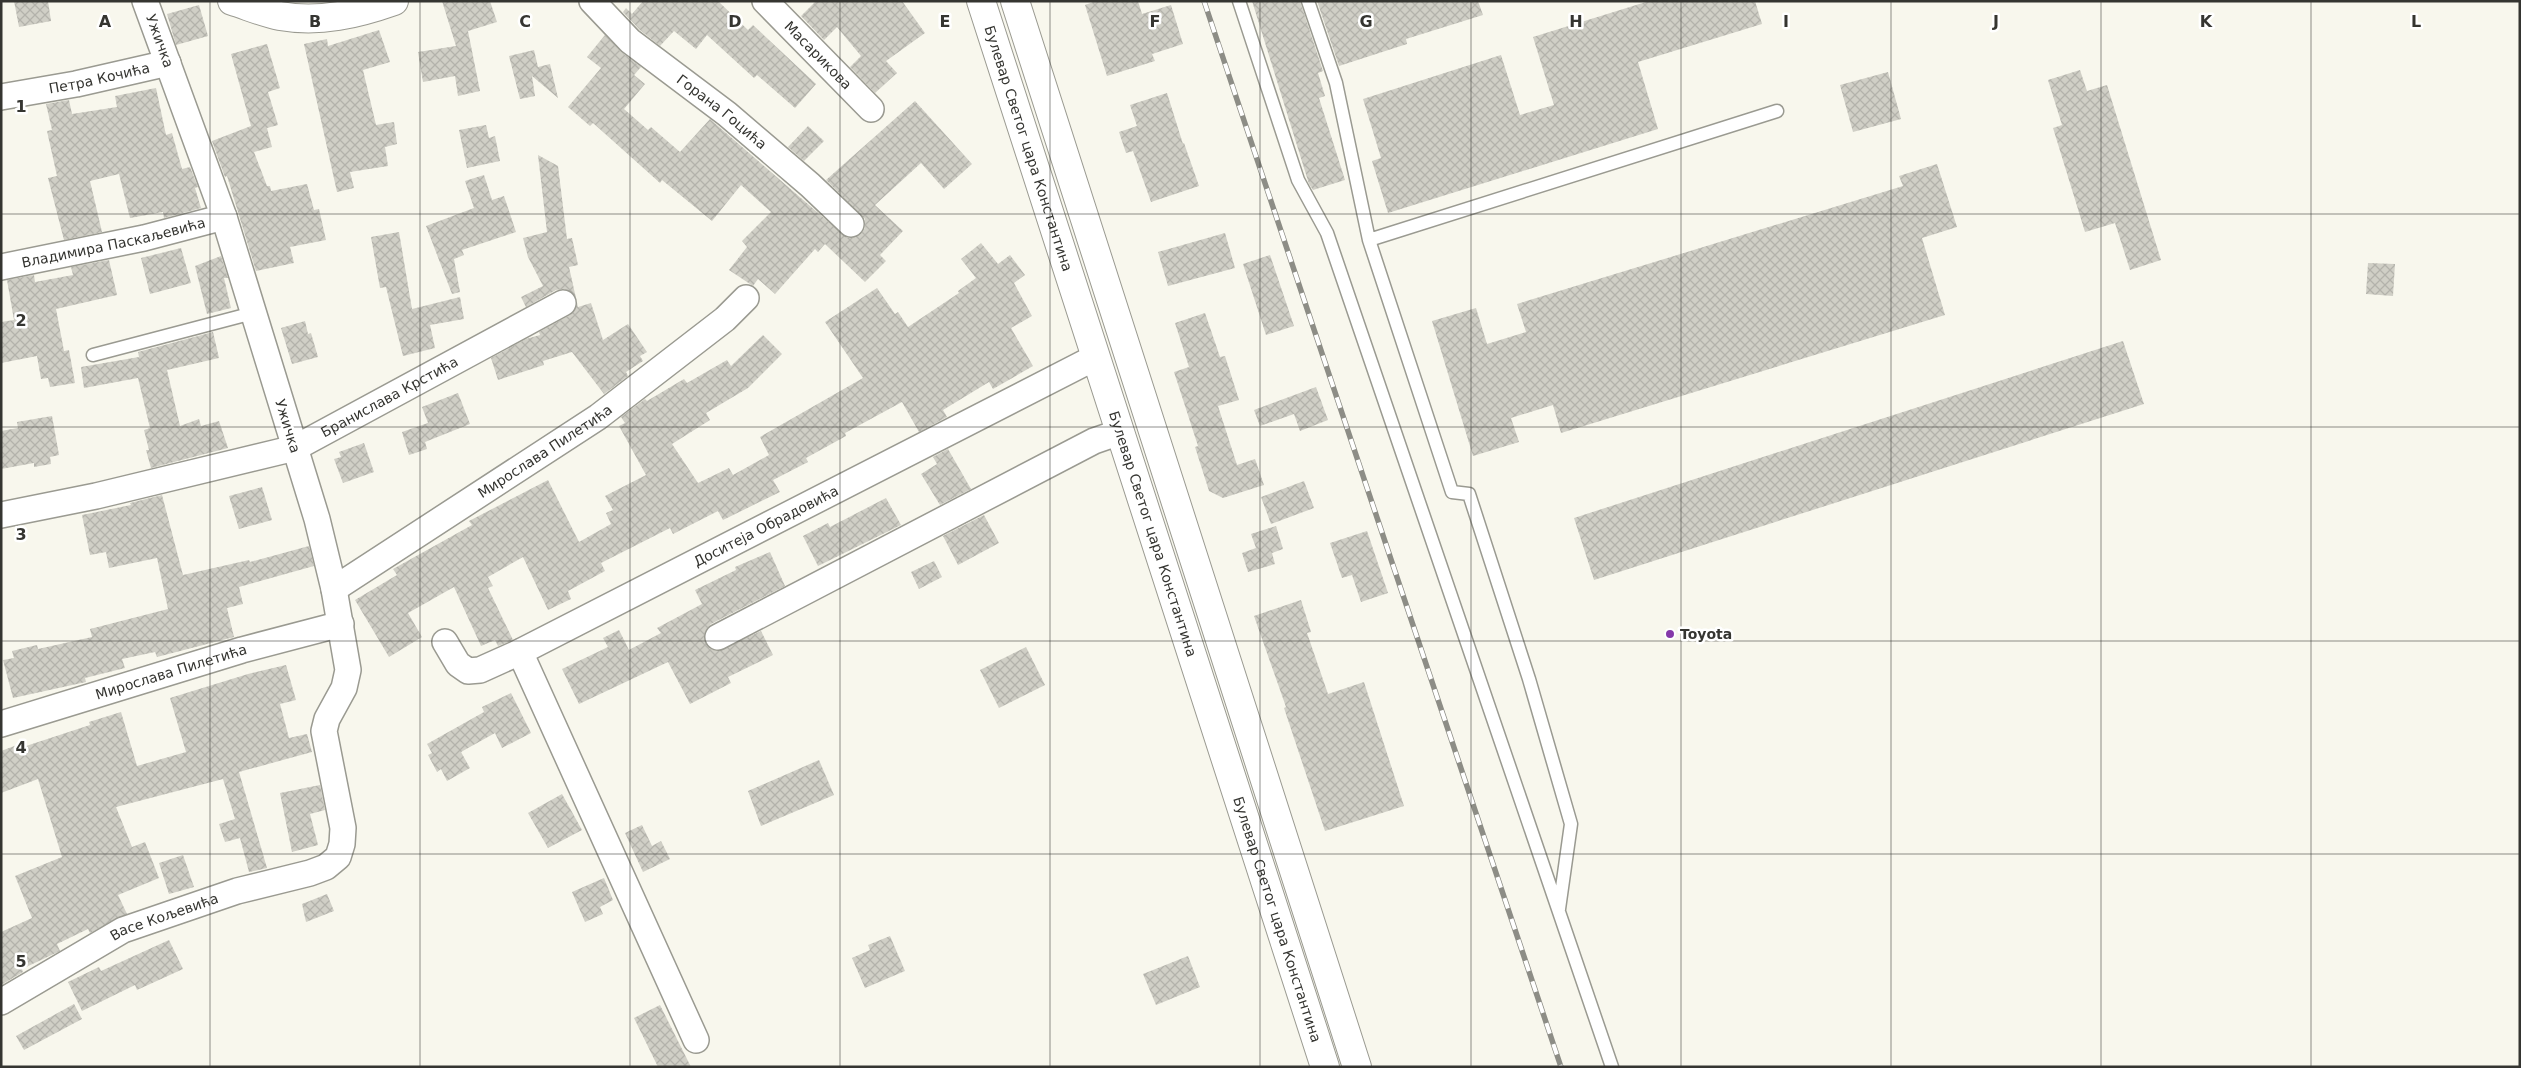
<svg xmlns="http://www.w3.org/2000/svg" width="2521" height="1068" font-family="'DejaVu Sans',sans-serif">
  <defs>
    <pattern id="building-cross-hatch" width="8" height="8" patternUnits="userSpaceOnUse" patternTransform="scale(1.25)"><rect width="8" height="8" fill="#d0cfc6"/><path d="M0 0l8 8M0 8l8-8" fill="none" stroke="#b3b2ab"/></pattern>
  </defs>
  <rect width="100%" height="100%" fill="#f8f7ed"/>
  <path fill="url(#building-cross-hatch)" d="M14,1H48L51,21L19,27Z
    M442,1H490L497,22L468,31L480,91L458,96L455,76L423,82L418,52L456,46Z
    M643,1H718L748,30L753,25L816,84L795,108L757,75L754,78L707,35L696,49L674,31L660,46L640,30L623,12L626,8L632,14Z
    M816,1H902L925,33L886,61L897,73L875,93L850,67L861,56L837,27L824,40L801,16Z
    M1096,1H1138L1142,14L1171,5L1183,44L1152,54L1155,61L1107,76L1085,5Z
    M1252,1H1300L1323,71L1318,73L1325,96L1319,98L1345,180L1313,190L1309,184Z
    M1317,1H1478L1483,15L1406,39L1407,44L1339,66Z
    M1649,1H1755L1762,24L1638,62L1658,129L1388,213L1372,161L1381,158L1363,99L1501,55L1520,115L1554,105L1533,37Z
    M199,5L208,36L176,45L167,14Z
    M379,30L390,62L363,70L376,125L394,122L397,144L385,147L388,166L350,172L354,188L337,192L304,44L327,39L328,46Z
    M605,35L621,52L641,67L634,75L645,84L624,109L648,130L651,127L680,152L710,119L847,238H855L861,234L865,228V219L826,180L915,101L972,164L944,189L921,163L875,205L903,231L880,255L886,261L865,282L825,244L818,252L815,249L775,294L758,279L753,286L729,270L747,247L742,241L771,212L741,185L712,221L662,180L660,183L593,123L590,126L568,107L601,68L587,57Z
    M267,44L280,88L268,92L278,125L267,128L272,147L254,152L267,186H270L271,191L307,184L314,210L319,209L326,240L290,247L294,263L256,271L227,176L225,177L212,141L251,126L231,54Z
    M534,50L538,67L550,64L558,98L532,76L535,96L520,99L509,56Z
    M2080,70L2087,91L2107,85L2161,260L2130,270L2115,223L2085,232L2053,128L2062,125L2048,80Z
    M1888,72L1901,119L1853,132L1840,85Z
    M156,88L166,135L172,133L182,169L190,167L198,187L195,188L201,208L164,218L163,212L130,218L119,174L90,181L102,232L64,240L48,178L57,176L47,131L52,130L46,104L69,100L72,114L117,107L115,96Z
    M1167,93L1183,144L1184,143L1199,186L1151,202L1133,151L1126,153L1119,132L1137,126L1130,105Z
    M486,125L489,138L495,136L500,161L467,168L459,130Z
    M808,126L824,141L804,161L788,147Z
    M538,155L558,166L567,239L572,238L578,265L569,267L578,307L591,303L603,340L628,324L647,352L640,356L643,361L626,372L628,376L604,394L572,352L543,361L544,365L498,380L491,358L526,339L540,335L539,332L570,315L577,304L575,296L564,289L556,290L526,307L521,297L543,286L528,257L523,238L547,232Z
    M1937,164L1957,227L1922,238L1945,315L1561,433L1553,405L1511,418L1519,442L1473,456L1432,321L1476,308L1487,344L1526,332L1517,304L1903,186L1899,176Z
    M484,175L492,200L504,196L516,232L462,250L464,255L454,259L460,292L452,294L426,226L474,208L465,181Z
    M399,232L412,309L460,297L464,319L430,325L435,348L403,356L386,287L380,288L371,237Z
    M1225,233L1235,268L1168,286L1158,252Z
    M981,243L998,264L1010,255L1025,275L1014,283L1032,316L1011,328L1033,366L993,389L989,382L943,410L947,417L919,432L902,402L845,433L846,436L806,458L808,462L773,480L780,492L723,520L718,511L673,534L670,528L601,563L605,571L568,591L571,599L548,610L523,557L488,577L493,586L488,588L513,640L498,646L495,640L481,646L454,587L408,613L422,637L389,657L355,600L397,575L393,569L472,525L469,521L548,480L579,542L611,524L606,513L613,510L605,496L646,475L619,426L625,423L621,417L645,399L647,401L684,379L687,383L727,360L731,366L763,335L782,354L748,388L706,413L710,420L672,444L698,483L729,468L733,475L769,455L760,437L863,378L825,322L877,288L895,314L898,312L908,327L959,293L958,291L976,278L961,259Z
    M181,248L191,283L150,294L141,258Z
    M1270,255L1294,326L1266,335L1243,264Z
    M221,256L228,278H224L231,308L207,314L195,266Z
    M109,260L117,295L56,309L64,351L69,350L75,383L50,387L48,378L41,379L37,356L1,363V322L14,320L7,280L34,275L35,282L73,275L71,267Z
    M2368,263L2395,264L2393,296L2366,294Z
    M1205,313L1220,357L1225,356L1239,400L1218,406L1237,465L1255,459L1264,485L1223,498L1209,491L1195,447L1198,446L1174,372L1189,367L1175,323Z
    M305,321L308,334L311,333L318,357L292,364L281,328Z
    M213,332L219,358L167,370L180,426L199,419L201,426L219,421L228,448L151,468L146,450H149L144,430L150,428L138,378L84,388L81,367L139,357L138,352Z
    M2123,341L2144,404L1594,580L1574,518Z
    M1316,387L1328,420L1300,431L1294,414L1260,426L1254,410Z
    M458,393L470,424L425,442L427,449L409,455L402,432L428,423L422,407Z
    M52,416L59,455L50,457L51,464L34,467V463L1,469V431L18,428L17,422Z
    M364,443L374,472L343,483L334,459L341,457L339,452Z
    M948,449L971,489L940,505L921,474L937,464L933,457Z
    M1304,481L1314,508L1271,524L1261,497Z
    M262,487L272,520L239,529L229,496Z
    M162,495L183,575L249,560L250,562L309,546L314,566L239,587L243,604L227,608L234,637L157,657L155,652L122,659L125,668L85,678L86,682L13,698L3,660L14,658L12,651L37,645L38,649L92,637L90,629L168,609L157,558L109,568L106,552L90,555L82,515L131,505L130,503Z
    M886,498L901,525L818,566L803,536L828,523L830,527Z
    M984,515L999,543L958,565L943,536Z
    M1276,526L1283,549L1272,553L1275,564L1248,572L1242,553L1256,548L1251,534Z
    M1367,531L1388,593L1361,602L1352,575L1342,578L1330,543Z
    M770,552L785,586L711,624L706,630L704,637L710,649L718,651L761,631L773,655L728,677L731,683L690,704L668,662L579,704L562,669L608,647L603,638L619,630L629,650L661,633L657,628L702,604L695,590L736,570L735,567Z
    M934,561L942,577L919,589L911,572Z
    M1301,600L1311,632L1307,633L1328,694L1364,682L1404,806L1325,831L1284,708L1286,707L1254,616Z
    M1026,647L1045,685L999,708L980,670Z
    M286,665L296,700L280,704L289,738L307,734L312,752L239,772L267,868L249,872L240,838L225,842L219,824L235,819L223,779L116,807L132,847L145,842L159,878L118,895L127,914L90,933L88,929L57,944L60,951L22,969L23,972L1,985V932L32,918L15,876L62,857L38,779L1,793V751L25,742L26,746L90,725L89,722L121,712L137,766L186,752L170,698L248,674Z
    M511,693L531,733L502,748L495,733L461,752L470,768L447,781L441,769L437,772L428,755L432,753L427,744L484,712L482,707Z
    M819,760L834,795L761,826L748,791Z
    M320,785L325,810L310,814L318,845L292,852L280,793Z
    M562,794L582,830L548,848L528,813Z
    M642,825L652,846L661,841L670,859L643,872L625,833Z
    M183,855L194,887L169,894L159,863Z
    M604,878L613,900L600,907L603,914L585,922L572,892Z
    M327,894L334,911L306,922L302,904Z
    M890,936L905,971L865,988L852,958L870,950L868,945Z
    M169,940L183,969L137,990L135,985L82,1011L68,982L99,967L101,971Z
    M1188,956L1200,987L1156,1005L1143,974Z
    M74,1004L82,1019L24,1050L16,1036Z
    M660,1005L691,1067H658L634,1018Z"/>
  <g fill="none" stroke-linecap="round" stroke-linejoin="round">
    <defs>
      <path id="service" d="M1239,1L1298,180L1327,233L1612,1067
        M1308,1L1336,83L1369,240L1452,492L1469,494L1529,679L1571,824L1559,909
        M1369,240L1777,111
        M93,355L253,313"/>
      <g id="minor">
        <path id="s1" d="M592,1L630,41L727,114L810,185L851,224"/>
        <path id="s2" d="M765,1L871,109"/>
        <path id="s3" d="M1,97L76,84L168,63"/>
        <path id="s4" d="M1,267L144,238L224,217"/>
        <path id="s5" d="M1,515L96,496L295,448L563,303"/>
        <path id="s6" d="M334,589L598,417L725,319L746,298"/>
        <path d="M718,637L1094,441L1120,432"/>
        <path id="s7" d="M445,642L458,664L468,671L480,670L520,652L1096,357"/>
        <path d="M520,652L696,1040"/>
        <path id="s8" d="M1,724L242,650L341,624"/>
        <path id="s9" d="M1,1002L123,930L237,891L310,873L326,867L338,857L342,844L343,828L324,731L327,719L344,688L348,670L334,589L317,519L224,217L145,1"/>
      </g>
      <path id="tertiary" d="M232,1C248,6 264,13 280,16C320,23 357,14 394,1"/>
      <g id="secondary">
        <path id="s10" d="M981,1L1325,1067"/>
        <path d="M1015,1L1357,1067"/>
      </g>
    </defs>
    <use href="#service" stroke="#9a9a91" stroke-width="15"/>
    <use href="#minor" stroke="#9a9a91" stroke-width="28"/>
    <use href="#tertiary" stroke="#9a9a91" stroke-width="30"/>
    <use href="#secondary" stroke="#9a9a91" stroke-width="30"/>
    <use href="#service" stroke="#fff" stroke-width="12"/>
    <use href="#minor" stroke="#fff" stroke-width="25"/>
    <use href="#tertiary" stroke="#fff" stroke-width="28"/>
    <use href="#secondary" stroke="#fff" stroke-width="28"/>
    <defs>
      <path id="rail" d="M1204,1L1561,1067"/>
    </defs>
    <use href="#rail" stroke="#8d8d86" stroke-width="5.5"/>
    <use href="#rail" stroke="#fff" stroke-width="4" stroke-dasharray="11" stroke-linecap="butt"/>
  </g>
  <path fill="none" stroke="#353531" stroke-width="1" stroke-opacity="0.55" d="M210,1V1067M420,1V1067M630,1V1067M840,1V1067M1050,1V1067M1260,1V1067M1471,1V1067M1681,1V1067M1891,1V1067M2101,1V1067M2311,1V1067M1,214H2520M1,427H2520M1,641H2520M1,854H2520"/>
  <circle fill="#8538a9" stroke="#fff" stroke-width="2" cx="1670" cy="634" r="5"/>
  <g text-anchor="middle" stroke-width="5" stroke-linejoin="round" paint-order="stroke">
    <g font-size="14" fill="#353531" stroke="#fff">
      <text transform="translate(160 41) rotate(70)" y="5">Ужичка</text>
      <text dy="5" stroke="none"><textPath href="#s2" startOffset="76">Масарикова</textPath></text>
      <text dy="5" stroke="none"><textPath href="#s3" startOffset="100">Петра Кочића</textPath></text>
      <text dy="5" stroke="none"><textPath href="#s1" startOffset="171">Горана Гоцића</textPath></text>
      <text dy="5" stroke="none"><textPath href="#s10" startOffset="155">Булевар Светог цара Константина</textPath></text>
      <text dy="5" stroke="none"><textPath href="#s4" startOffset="115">Владимира Паскаљевића</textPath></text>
      <text dy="5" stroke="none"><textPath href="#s5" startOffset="409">Бранислава Крстића</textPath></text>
      <text transform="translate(288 426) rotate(73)" y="5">Ужичка</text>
      <text dy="5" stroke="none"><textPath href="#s6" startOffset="252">Мирослава Пилетића</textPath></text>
      <text dy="5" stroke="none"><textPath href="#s7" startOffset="370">Доситеја Обрадовића</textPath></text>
      <text dy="5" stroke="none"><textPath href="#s10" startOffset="560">Булевар Светог цара Константина</textPath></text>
      <text dy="5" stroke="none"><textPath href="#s8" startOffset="178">Мирослава Пилетића</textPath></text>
      <text dy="5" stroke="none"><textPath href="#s9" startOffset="185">Васе Кољевића</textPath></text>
      <text dy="5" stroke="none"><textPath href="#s10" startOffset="965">Булевар Светог цара Константина</textPath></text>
    </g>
    <g font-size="14" font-weight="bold" fill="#353531" stroke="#fff" text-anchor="start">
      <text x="1680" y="639">Toyota</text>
    </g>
  </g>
  <g font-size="16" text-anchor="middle" font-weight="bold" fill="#353531" stroke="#fff" stroke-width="5" stroke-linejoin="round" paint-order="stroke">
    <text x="105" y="27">A</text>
    <text x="315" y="27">B</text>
    <text x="525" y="27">C</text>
    <text x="735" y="27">D</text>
    <text x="945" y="27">E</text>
    <text x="1155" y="27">F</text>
    <text x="1366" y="27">G</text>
    <text x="1576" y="27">H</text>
    <text x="1786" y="27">I</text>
    <text x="1996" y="27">J</text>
    <text x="2206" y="27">K</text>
    <text x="2416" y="27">L</text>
    <text x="21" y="112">1</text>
    <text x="21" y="326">2</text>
    <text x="21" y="540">3</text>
    <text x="21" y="753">4</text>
    <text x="21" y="967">5</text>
  </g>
  <rect width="2521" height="1068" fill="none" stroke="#353531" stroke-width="5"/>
</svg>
